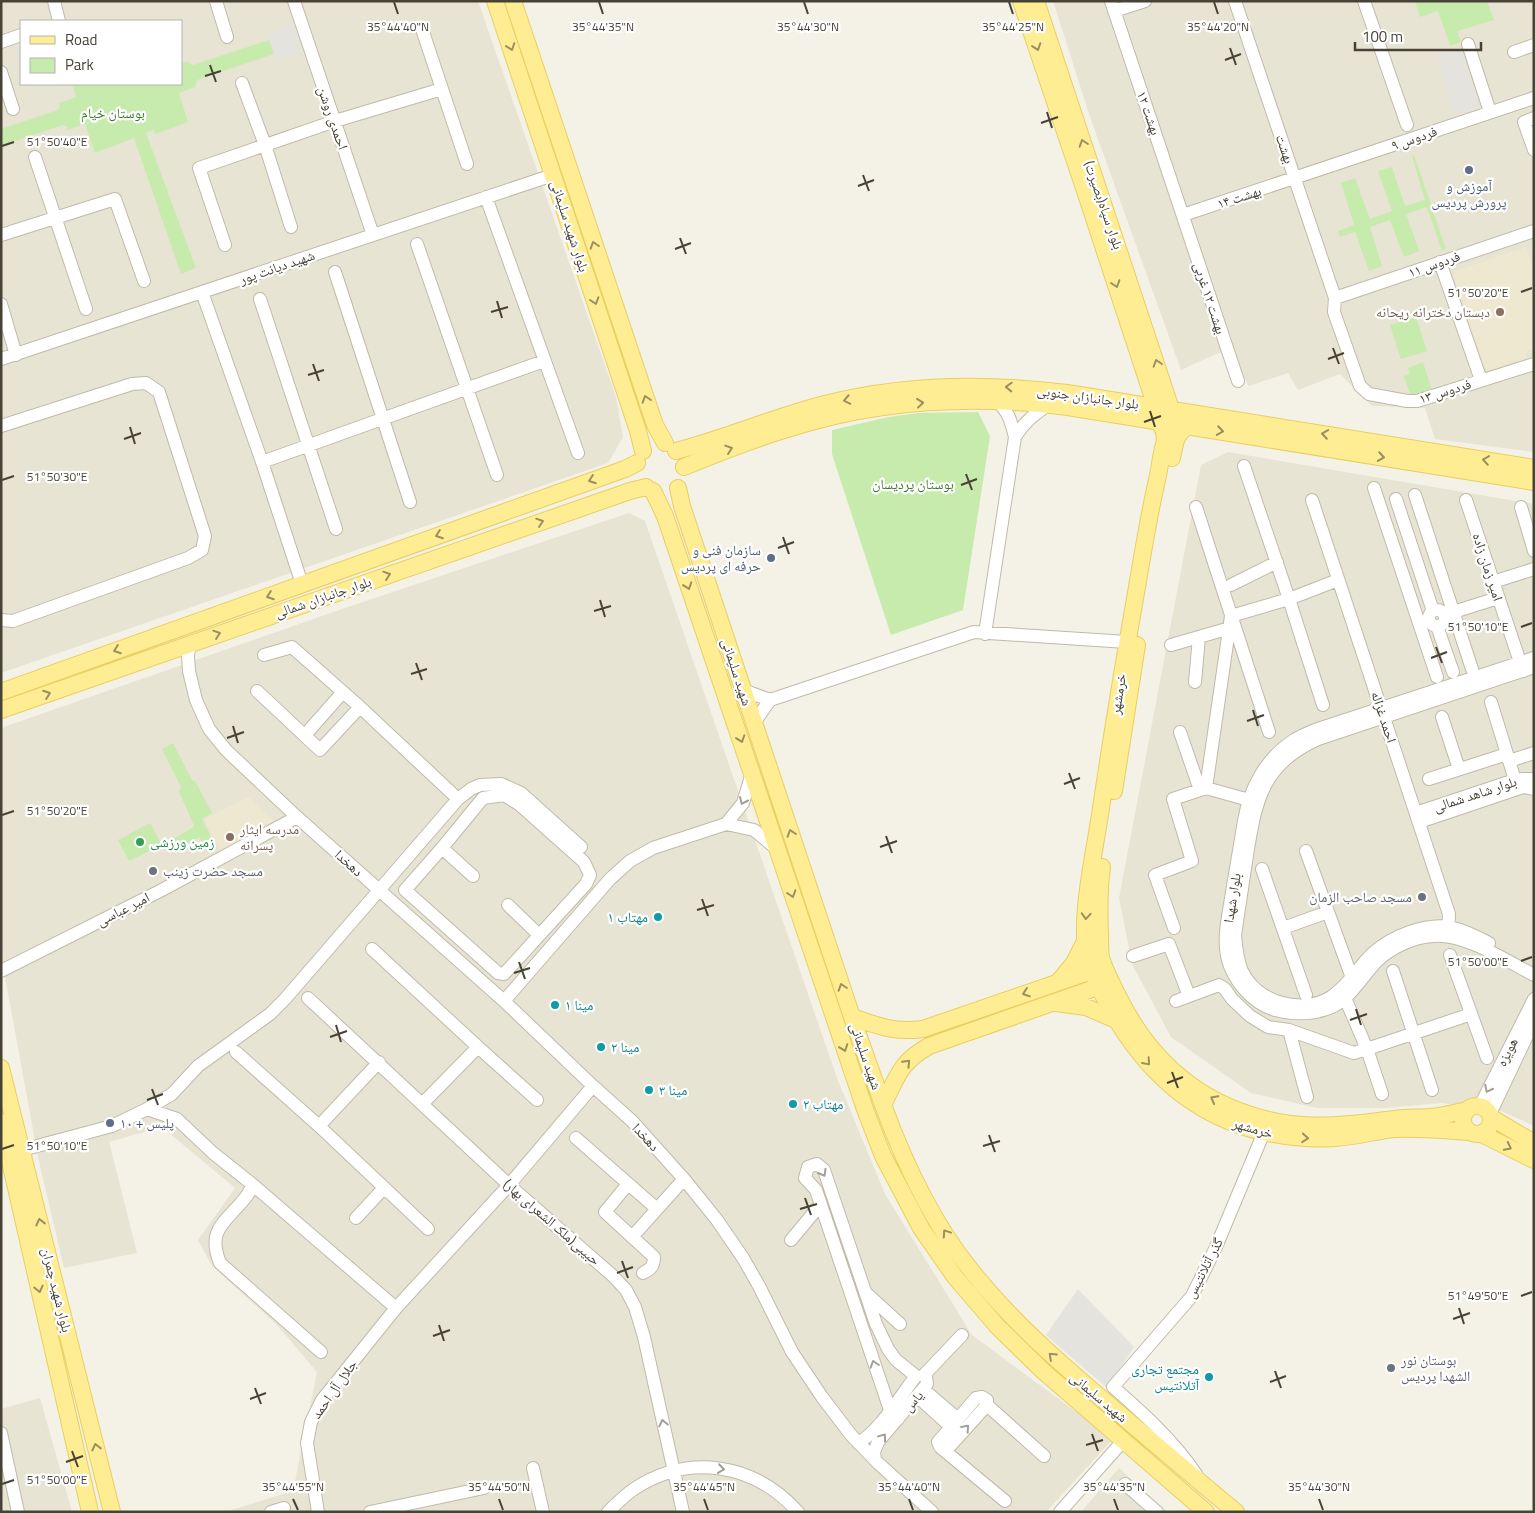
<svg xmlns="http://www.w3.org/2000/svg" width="1535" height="1513" font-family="'Titillium Web','Noto Naskh Arabic',sans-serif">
  <rect width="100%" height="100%" fill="#f4f1e6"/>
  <path fill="#e8e4d4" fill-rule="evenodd" d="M1,1H478L616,397L623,437L608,463L1,673ZM21,21H181V84H21Z
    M1053,1H1534V452L1435,439L1425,408L1372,406L1340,374L1298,390L1288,373L1249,386L1228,351L1216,354L1181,370L1090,117Z
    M1228,452L1534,504V1126L1501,1111L1441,1103L1387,1108H1317L1251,1093L1171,1037L1132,964L1119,898L1201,465Z
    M629,513L645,521L837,1078L885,1194L972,1335L1113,1439L1046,1512H225L293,1491L317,1372L276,1324L212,1266L198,1240L235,1188L162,1127L109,1142L137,1253L64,1268L38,1157L1,955V728L342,609Z
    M40,1398L72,1512H1V1409Z
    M1119,1468L1167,1512H1081Z"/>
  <path fill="#ede8cf" d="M1526,247L1534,268V349L1526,351L1527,357L1489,370L1485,368L1454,276L1456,271Z
    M249,797L274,822L220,851L204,819Z"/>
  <path fill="#c7eaad" d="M1415,1H1487L1494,20L1457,31L1461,42L1450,46L1438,11L1420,17Z
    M269,40L274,54L197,80L195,87L179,93L188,122L155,134L154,130L146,133L196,268L181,274L134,138L95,153L85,124L67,130V127L63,125L1,146V129L58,110L60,106L59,103L76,97L72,84H181V63L187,62L193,65Z
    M1414,155L1446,249L1442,251L1427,207L1406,214L1419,251L1404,257L1390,220L1370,227L1382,266L1369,271L1355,232L1340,237L1338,231L1354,225L1341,183L1355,178L1370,219L1392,211L1378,171L1392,167L1405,206L1425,200L1412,156Z
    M1416,317L1427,351L1401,359L1390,325Z
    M1423,362L1432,390L1411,397L1404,376L1410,374L1408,368Z
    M978,412L990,436L963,610L891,635L832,454V430L889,417L919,413Z
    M173,743L192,780L195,781L212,813L202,819L216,847L207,852L199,837L175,850L170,841L192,828L194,825L179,792L181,787L162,749Z
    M150,823L162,845L129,861L118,840Z"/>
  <path fill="#e4e3de" d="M291,26L294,34L299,32L301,39L296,41L300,52L277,60L268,34Z
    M1459,48L1481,107L1454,114L1437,55Z
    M1078,1289L1134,1347L1107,1388L1046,1335Z"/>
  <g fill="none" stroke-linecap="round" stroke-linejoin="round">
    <defs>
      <path id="minor" d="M54,1L59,21
        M216,1L227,37
        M294,1L373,235
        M1111,1L1238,381
        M1235,1L1335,298L1334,312L1360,386L1369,394L1407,401H1417L1534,364
        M1364,1L1407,125
        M1114,11L1145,1
        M422,29L467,164
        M1,42L21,35
        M1468,44L1490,112
        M1514,52L1534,45
        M1,72L13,109
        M242,83L265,145L291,227
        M1534,118L1524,122L1534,150
        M35,157L86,309
        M486,197L578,453
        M1183,215L1534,98
        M1,235L115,199L144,281
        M417,244L497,475
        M225,245L199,168L335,121L442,89
        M1440,262L1481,380
        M335,272L410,502
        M202,292L262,462L302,584
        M1335,298L1534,231
        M260,299L336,529
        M1,304L16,355
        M1,359L553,175
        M996,400C1009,412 1011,421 1015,437
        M1,426L132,384L146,383L159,392L205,536L202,550L188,558L13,621L1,620
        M262,462L544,361
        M1244,466L1289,599L1323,705
        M1374,488L1437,677
        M1415,495L1472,669
        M1396,499L1433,611
        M1312,500L1449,914L1448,935
        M1466,500L1523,671
        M1196,507L1269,732
        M1521,507L1534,551
        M1493,582L1534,569
        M1231,585L1277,562
        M1429 618a8 8 0 1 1 16 0a8 8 0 1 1-16 0Z
        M1444,615L1498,598
        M1437,626L1453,672
        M985,634L1015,437C1024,422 1035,414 1049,404
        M190,643L188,656L189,671L196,700L209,729L226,750L297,817L504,1001L593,1086L632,1121L684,1179L717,1220L743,1258L759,1286L792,1352L822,1397L851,1435L878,1463L932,1512
        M1171,645L1230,628
        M264,655L292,647L360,707L458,799
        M1534,658L1315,730C1308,733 1300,736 1294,740C1266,758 1249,789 1244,821C1240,845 1236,869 1232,892C1229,913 1223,935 1227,956C1232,980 1252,1003 1275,1010C1295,1015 1315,1015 1334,1006C1353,995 1363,975 1378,960C1392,947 1414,937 1433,936C1464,933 1505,960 1534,975
        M1195,682L1199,637
        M743,690L770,700L754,723
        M257,691L320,750L360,707
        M770,700L974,632L1127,642
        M1491,702L1515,780
        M1442,717L1459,769
        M1180,732L1200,790
        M305,735L343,692
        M1509,761L1534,753
        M1429,779L1507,754
        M1206,788L1231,616L1289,599L1338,580
        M1416,813L1515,780L1523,779H1534
        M1419,822L1517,789L1524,787L1534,789
        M726,824L743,803L752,773
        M442,848L483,798L504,795L520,805L548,830L553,825
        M1306,851L1352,978
        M1262,869L1306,995
        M473,876L442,848L405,890L498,973L504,974L586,884L590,875L584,862L548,830
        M508,905L539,935
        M1174,928L1155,875L1192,861L1173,799L1206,788L1249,800
        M1283,928L1328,912
        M1489,943C1476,936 1464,930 1450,927C1425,923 1392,936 1373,953C1358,967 1349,985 1331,997C1302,1015 1257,1003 1242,971C1237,959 1236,948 1235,935C1239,908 1243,882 1247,855C1256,800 1262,764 1318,739L1534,667
        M372,949L478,1047
        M1450,955L1487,1058
        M1133,956L1169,944L1189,996
        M1,971L160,891L297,817
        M1393,971L1432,1090
        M1342,991L1367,1049L1471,1014
        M308,998L509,1185L613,1276L626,1290L635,1307L644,1337L683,1512
        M504,1001L610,879L630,861L653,848L726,824L754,830L777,849
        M1176,1001L1219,985L1225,989L1232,999L1250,1016L1268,1027L1289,1030L1354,1053L1367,1049L1382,1094
        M1289,1030L1307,1097
        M236,1052L319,1126
        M379,1062L319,1126L428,1229
        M423,1103L478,1047L537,1100
        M1480,1106L1534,999
        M147,1109L177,1119L213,1153L252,1184L396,1308
        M1490,1114L1534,1021
        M576,1138L657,1209
        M22,1150L112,1126L147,1109L172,1094L198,1066L270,1014L285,999L458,799L471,789L480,785L501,784L521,793L581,847
        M252,1184C250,1193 246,1197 240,1204C221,1225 208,1233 220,1263L321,1352
        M628,1184L605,1212L654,1257C654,1266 651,1269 643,1273
        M356,1218L384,1188
        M632,1237L684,1179
        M791,1240L821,1204
        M867,1294L900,1324
        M923,1389L958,1419
        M917,1396L950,1426
        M1,1433L18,1512
        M858,1443C879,1432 901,1395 916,1376L896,1360L888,1349L876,1324L824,1170L817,1164L808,1167L805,1178L816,1190L890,1410L898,1419
        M945,1450L950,1446L987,1405
        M875,1460L874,1452L878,1442L927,1384L926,1377L924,1375L962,1335
        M533,1468L543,1512
        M1196,1474C1174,1441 1143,1413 1113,1387L1192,1296L1216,1247L1264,1132
        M1125,1484L1157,1512
        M1005,1501L940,1447L938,1442L976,1398L982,1397L987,1400V1405L1044,1456
        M271,1512L284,1508
        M318,1512L307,1443L311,1422L322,1400L396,1308L509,1185L593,1086
        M370,1512L484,1488
        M608,1512C616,1504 625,1495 634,1489C689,1453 754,1463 798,1512
        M1060,1512L1123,1441"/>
      <path id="major" d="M495,1L638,431L643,451
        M513,1L655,425L665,443
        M1021,1L1086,194L1156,407
        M1036,1L1171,409
        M1158,421L1164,431L1165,441C1161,453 1160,467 1157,480C1149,515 1143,551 1137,587C1124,661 1112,734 1101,808C1095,852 1078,918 1088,961C1091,973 1099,985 1104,997C1136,1060 1182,1109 1251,1129C1278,1136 1307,1140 1335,1138C1355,1137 1374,1131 1394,1129C1419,1128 1444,1130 1468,1132
        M676,451C726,438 774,417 825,404C904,384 987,383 1067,393L1534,468
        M1172,458C1175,444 1175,432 1190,426
        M684,467C747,441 815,416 883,407C946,398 1005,399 1068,407L1534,482
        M678,488L682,506L852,1017L883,1105C904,1162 931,1221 970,1269C1012,1322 1062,1365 1114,1409C1154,1443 1195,1478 1236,1512
        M653,491L665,516L866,1112L883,1156L921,1228L955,1277L997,1326L1043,1371L1206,1512
        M1,692L625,469L637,463
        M1,710L630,491L646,487
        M1114,791L1137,645
        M1102,867C1099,889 1099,912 1100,935C1100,942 1100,950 1101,958C1105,971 1112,984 1118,996C1151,1063 1204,1108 1279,1122C1320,1130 1362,1123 1403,1118C1412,1117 1421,1118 1430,1117C1442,1116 1454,1113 1467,1110
        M1059,981L1074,963L1086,939
        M1056,1003L1086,1007L1116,1020
        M852,1017C879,1026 894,1033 923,1029L1100,968
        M1,1068L112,1512
        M883,1105C897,1077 900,1062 929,1046L1109,983
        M1463 1120a14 14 0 1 1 28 0a14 14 0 1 1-28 0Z
        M1492,1118L1534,1143
        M1,1122L90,1512
        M1482,1134L1534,1160"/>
    </defs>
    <use href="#minor" stroke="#c0baa8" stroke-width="14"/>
    <use href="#major" stroke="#e8cf60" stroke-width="18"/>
    <use href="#minor" stroke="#fff" stroke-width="12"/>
    <use href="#major" stroke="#ffed94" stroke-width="16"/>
  </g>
  <defs><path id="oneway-chevron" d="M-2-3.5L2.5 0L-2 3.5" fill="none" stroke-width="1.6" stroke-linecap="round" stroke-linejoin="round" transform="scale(1.25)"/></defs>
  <g stroke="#9a8f60">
    <use href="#oneway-chevron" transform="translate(511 47) rotate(71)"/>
    <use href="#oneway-chevron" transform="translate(1037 47) rotate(71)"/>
    <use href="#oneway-chevron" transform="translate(1083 143) rotate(-108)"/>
    <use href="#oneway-chevron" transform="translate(594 245) rotate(-108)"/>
    <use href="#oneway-chevron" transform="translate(1116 284) rotate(72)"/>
    <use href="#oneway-chevron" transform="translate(595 301) rotate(72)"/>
    <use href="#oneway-chevron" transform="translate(1157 363) rotate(-108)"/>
    <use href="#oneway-chevron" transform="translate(1009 387) rotate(-178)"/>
    <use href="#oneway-chevron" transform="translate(646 399) rotate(-108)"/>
    <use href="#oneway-chevron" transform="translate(847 400) rotate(169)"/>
    <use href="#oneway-chevron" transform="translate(920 403) rotate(-6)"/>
    <use href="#oneway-chevron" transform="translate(1220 431) rotate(9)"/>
    <use href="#oneway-chevron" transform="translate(1325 434) rotate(-171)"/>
    <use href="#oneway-chevron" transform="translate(729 449) rotate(-19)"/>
    <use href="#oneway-chevron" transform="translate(1381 457) rotate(9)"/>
    <use href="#oneway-chevron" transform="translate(1486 460) rotate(-171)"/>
    <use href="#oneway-chevron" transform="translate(592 480) rotate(160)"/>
    <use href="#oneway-chevron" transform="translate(540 522) rotate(-19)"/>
    <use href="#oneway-chevron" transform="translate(439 535) rotate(160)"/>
    <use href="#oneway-chevron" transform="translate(387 575) rotate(-19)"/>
    <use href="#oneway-chevron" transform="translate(688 586) rotate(71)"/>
    <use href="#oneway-chevron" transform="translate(270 596) rotate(160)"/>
    <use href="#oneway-chevron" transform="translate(217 634) rotate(-19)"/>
    <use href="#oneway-chevron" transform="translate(117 650) rotate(160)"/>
    <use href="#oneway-chevron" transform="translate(47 694) rotate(-20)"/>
    <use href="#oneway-chevron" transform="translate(741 739) rotate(71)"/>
    <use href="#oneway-chevron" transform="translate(791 833) rotate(-108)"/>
    <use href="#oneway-chevron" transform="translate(792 894) rotate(72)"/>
    <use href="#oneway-chevron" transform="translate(1086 916) rotate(94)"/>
    <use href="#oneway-chevron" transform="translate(842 987) rotate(-108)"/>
    <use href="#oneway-chevron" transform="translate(1026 993) rotate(161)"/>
    <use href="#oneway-chevron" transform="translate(844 1048) rotate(71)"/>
    <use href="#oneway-chevron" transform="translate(1147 1062) rotate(49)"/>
    <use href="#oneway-chevron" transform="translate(907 1063) rotate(-46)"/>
    <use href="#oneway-chevron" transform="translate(1214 1099) rotate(-152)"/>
    <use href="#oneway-chevron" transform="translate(1305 1138) rotate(4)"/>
    <use href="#oneway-chevron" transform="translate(1508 1147) rotate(27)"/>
    <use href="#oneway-chevron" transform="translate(40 1222) rotate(-104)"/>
    <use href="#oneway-chevron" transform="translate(946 1233) rotate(-124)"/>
    <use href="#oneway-chevron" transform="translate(39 1289) rotate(77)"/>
    <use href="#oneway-chevron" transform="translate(1052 1356) rotate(-137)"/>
    <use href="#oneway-chevron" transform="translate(96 1447) rotate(-104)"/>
  </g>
  <g stroke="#a3a09a">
    <use href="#oneway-chevron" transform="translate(743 801) rotate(114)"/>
    <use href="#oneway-chevron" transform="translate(1488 1089) rotate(117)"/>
    <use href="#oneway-chevron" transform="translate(823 1173) rotate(60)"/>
    <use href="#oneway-chevron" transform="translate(874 1364) rotate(-108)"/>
    <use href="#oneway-chevron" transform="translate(663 1423) rotate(-102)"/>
    <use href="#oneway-chevron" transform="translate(966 1428) rotate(-49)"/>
    <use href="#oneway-chevron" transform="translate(883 1437) rotate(-53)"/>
    <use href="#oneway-chevron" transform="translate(721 1469) rotate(8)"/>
  </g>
  <path fill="none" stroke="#474235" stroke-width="2" d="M394,2L398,14M599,2L603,14M804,2L808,14M1009,2L1013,14M1214,2L1218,14M1230,48L1236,65M1225,60L1241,54M210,65L216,82M205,76L221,71M1047,112L1052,128M1041,123L1058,117M2,146L14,142M863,175L869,191M858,186L874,180M680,238L686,254M675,249L691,243M1521,292L1532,288M497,301L502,318M491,312L508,307M1333,348L1339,364M1328,359L1344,353M313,364L319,381M308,375L324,370M1150,411L1155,427M1144,422L1161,416M130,427L135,444M124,439L141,433M966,474L972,490M2,480L14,476M961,485L977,479M783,537L789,554M778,548L794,542M600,600L605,617M594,611L611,606M1521,627L1532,623M1436,647L1442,663M1431,658L1447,652M416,663L422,680M411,674L427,669M1253,710L1258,726M1247,721L1264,715M233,726L238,743M227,738L244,732M1069,773L1075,789M1064,784L1080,778M2,815L14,811M886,836L892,853M880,847L897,841M702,899L708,916M697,910L714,905M1521,961L1532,957M519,962L525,979M514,973L530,968M1356,1009L1361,1025M1350,1020L1367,1014M336,1025L341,1042M330,1037L347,1031M1172,1072L1178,1088M1167,1083L1183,1077M152,1089L158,1105M147,1100L163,1094M989,1135L995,1152M983,1146L1000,1141M2,1149L14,1145M805,1198L811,1215M800,1209L817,1204M622,1261L628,1278M617,1273L633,1267M1521,1296L1532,1292M1459,1308L1464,1324M1453,1319L1470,1313M439,1325L444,1341M433,1336L450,1330M1275,1371L1281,1388M1270,1382L1286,1376M255,1388L261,1404M250,1399L266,1393M1092,1434L1098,1451M1086,1445L1103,1440M72,1451L78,1467M66,1462L83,1456M2,1484L14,1480M293,1499L298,1510M499,1499L503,1510M704,1499L708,1510M909,1499L913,1510M1114,1499L1118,1510M1319,1499L1323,1510"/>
  <g fill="#5c6f8a" stroke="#fff" stroke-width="2">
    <circle cx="1469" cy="170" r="5"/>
    <circle cx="771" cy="558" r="5"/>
    <circle cx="110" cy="1123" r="5"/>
  </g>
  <g fill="#8d6e63" stroke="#fff" stroke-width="2">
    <circle cx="1500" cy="312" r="5"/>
    <circle cx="230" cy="837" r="5"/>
  </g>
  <circle fill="#2e9e5b" stroke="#fff" stroke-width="2" cx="140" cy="842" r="5"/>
  <g fill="#6b7280" stroke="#fff" stroke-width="2">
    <circle cx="153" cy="871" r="5"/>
    <circle cx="1422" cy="897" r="5"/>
    <circle cx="1391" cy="1368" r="5"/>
  </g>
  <g fill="#0f9aa8" stroke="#fff" stroke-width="2">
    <circle cx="658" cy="917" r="5"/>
    <circle cx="555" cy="1005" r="5"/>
    <circle cx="601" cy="1047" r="5"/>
    <circle cx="649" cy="1090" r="5"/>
    <circle cx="793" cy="1104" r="5"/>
    <circle cx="1209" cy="1377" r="5"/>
  </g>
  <g text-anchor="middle" stroke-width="4.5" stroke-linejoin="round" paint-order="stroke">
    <g font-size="14" fill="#3c7b26" stroke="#fff">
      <text x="113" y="118">بوستان خیام</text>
      <text x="913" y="489">بوستان پردیسان</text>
    </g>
    <g font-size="14" fill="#474235" stroke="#fff">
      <text transform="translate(1149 113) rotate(71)" y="5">بهشت ۱۲</text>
      <text transform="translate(333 118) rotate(71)" y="5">احمدی روشن</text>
      <text transform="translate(1414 138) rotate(-19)" y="5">فردوس ۹</text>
      <text transform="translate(1285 149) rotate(71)" y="5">بهشت</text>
      <text transform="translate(1239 197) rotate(-18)" y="5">بهشت ۱۴</text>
      <text transform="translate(1104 205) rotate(71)" y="5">بلوار سپاه(بصیرت)</text>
      <text transform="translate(570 226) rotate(72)" y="5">بلوار شهید سلیمانی</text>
      <text transform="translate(1434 264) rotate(-19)" y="5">فردوس ۱۱</text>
      <text transform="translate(277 267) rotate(-19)" y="5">شهید دیانت پور</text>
      <text transform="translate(1210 298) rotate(72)" y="5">بهشت ۱۲ غربی</text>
      <text transform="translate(1445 391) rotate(-17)" y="5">فردوس ۱۳</text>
      <text transform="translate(1088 397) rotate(8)" y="5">بلوار جانبازان جنوبی</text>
      <text transform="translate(1488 567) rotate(72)" y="5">امیر زمان زاده</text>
      <text transform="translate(323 597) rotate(-19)" y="5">بلوار جانبازان شمالی</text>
      <text transform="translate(737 672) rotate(72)" y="5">شهید سلیمانی</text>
      <text transform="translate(1118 694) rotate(-81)" y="5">خرمشهر</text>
      <text transform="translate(1384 717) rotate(72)" y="5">احمد غزاله</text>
      <text transform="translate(1475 794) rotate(-18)" y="5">بلوار شاهد شمالی</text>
      <text transform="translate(349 863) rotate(42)" y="5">دهخدا</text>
      <text transform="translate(1232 898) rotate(-81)" y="5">بلوار شهدا</text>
      <text transform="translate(123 909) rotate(-27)" y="5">امیر عباسی</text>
      <text transform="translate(1507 1052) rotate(-63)" y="5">هویزه</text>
      <text transform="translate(866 1056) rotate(71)" y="5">شهید سلیمانی</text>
      <text transform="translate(1253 1128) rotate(16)" y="5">خرمشهر</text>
      <text transform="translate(646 1137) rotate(47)" y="5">دهخدا</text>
      <text transform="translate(552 1222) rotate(41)" y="5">حبیبی(ملک الشعرای بهار)</text>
      <text transform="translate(1204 1268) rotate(-63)" y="5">گذر آتلانتیس</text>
      <text transform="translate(57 1290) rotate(76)" y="5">بلوار شهید چمران</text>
      <text transform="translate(334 1389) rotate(-55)" y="5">جلال آل احمد</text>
      <text transform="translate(1099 1397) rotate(40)" y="5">شهید سلیمانی</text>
      <text transform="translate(913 1401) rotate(-50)" y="5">یاس</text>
    </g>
    <g font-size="14" fill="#4e5e75" stroke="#fff">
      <text x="1469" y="191">آموزش و<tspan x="1469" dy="16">پرورش پردیس</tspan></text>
      <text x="761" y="555" text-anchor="end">سازمان فنی و<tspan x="761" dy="16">حرفه ای پردیس</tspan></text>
      <text x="120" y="1128" text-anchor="start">پلیس + ۱۰</text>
    </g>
    <g font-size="14" fill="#785e54" stroke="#fff" text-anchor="end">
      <text x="1490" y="317">دبستان دخترانه ریحانه</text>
      <text x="240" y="834" text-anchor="start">مدرسه ایثار<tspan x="240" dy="16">پسرانه</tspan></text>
    </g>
    <g font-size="14" fill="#27864d" stroke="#fff" text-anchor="start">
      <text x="150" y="847">زمین ورزشی</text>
    </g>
    <g font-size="14" fill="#5b616d" stroke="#fff" text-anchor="start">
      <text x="163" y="876">مسجد حضرت زینب</text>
      <text x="1412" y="902" text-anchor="end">مسجد صاحب الزمان</text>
      <text x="1401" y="1365">بوستان نور<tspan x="1401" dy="16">الشهدا پردیس</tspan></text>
    </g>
    <g font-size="14" fill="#0d838f" stroke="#fff" text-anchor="start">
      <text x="648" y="922" text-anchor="end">مهتاب ۱</text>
      <text x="565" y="1010">مینا ۱</text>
      <text x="611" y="1052">مینا ۲</text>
      <text x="659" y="1095">مینا ۳</text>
      <text x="803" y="1109">مهتاب ۲</text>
      <text x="1199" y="1374" text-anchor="end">مجتمع تجاری<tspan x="1199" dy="16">آتلانتیس</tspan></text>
    </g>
  </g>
  <g font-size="12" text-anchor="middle" fill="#474235" stroke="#fff" stroke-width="4.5" stroke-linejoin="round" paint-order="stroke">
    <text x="398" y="31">35°44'40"N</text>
    <text x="1218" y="31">35°44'20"N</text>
    <text x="603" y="31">35°44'35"N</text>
    <text x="808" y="31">35°44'30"N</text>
    <text x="1013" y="31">35°44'25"N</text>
    <text x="57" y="146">51°50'40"E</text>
    <text x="1478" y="297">51°50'20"E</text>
    <text x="57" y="481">51°50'30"E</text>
    <text x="1478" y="631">51°50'10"E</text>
    <text x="57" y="815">51°50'20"E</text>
    <text x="1478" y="966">51°50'00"E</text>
    <text x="57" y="1150">51°50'10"E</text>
    <text x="1478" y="1300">51°49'50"E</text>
    <text x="57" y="1484">51°50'00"E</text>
    <text x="293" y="1491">35°44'55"N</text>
    <text x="499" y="1491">35°44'50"N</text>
    <text x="704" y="1491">35°44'45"N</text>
    <text x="909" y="1491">35°44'40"N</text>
    <text x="1114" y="1491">35°44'35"N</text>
    <text x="1319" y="1491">35°44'30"N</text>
  </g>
  <rect width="1535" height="1513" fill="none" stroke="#474235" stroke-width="5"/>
  <rect x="20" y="20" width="162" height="65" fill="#ffffff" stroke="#b5b3ae"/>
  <rect x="30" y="36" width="25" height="8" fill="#ffed94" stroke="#b5b3ae"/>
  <text x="65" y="45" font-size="15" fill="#474235">Road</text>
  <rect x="30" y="58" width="25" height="15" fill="#c7eaad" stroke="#b5b3ae"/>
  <text x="65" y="70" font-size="15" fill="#474235">Park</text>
  <path d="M1355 42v8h126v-8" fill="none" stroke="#474235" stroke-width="2.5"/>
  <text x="1362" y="42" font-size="15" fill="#474235" stroke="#ffffff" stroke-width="4" paint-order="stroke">100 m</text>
</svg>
